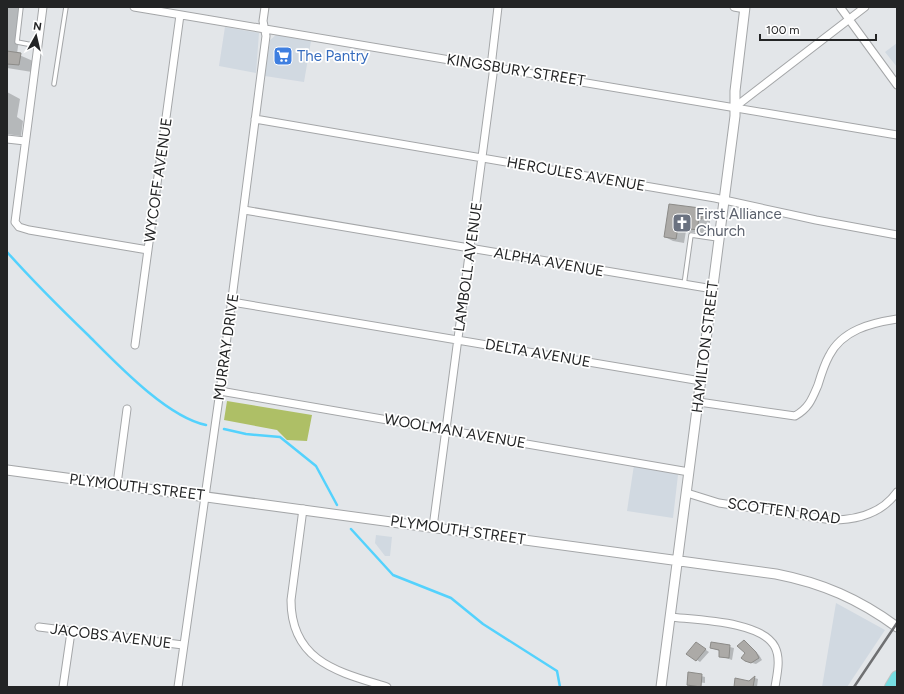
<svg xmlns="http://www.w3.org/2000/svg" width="904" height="694" font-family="Figtree,sans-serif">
  <rect width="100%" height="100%" fill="#e3e6e9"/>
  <path fill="#d1d9e1" d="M225,27L259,33L256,73L219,66Z
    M276,35L311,41L304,82L265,76L270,40Z
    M897,43V67L885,52Z
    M634,465L675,472L678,475L673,518L627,511Z
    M376,535L392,537L390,556H385L375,543Z
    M836,603L885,630L847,687H822Z"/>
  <path fill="#aebf66" d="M227,401L312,415L307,441L287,440L277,430L224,420Z"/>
  <path fill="#0003" d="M7,7H19L23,9L17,54L33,61L32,72L7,68Z
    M7,92L20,99L17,117L23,121L21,136L7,134Z
    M700,209L708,214V217L710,218V223L707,222L705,234L686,231L684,243L673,241L665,237Z
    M712,643L734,648L732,660L720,656V651L711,648Z
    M747,644L759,655L762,660L756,664L745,661Z
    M700,646L709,652L700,662L697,660Z
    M689,673L705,677V683L698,682L696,687H687Z
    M755,678L758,679L757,687H735Z"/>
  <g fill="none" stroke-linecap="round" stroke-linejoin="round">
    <path stroke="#54d2fd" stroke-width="2.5" d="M7,252C33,281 60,308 88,335C117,364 167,417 206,425
      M224,429L246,434L280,437L316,466L337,505
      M351,529L393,575L451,598L483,624L557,671L560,687"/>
  </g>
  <path fill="#acaaa7" stroke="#8c8b88" d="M7,51L21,53L19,65L7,64Z
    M669,204L700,208V212L702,213V219L699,218L697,230L678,227L676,239L664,237Z
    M744,640L756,652L759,658L751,663L745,661L741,658L745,653L737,646Z
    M696,642L706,649L696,661L686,654Z
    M711,642L730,645L729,658L719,657V650L710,648Z
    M688,672L702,674L701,687L687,685Z
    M755,676L753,687H734L735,678L749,681Z"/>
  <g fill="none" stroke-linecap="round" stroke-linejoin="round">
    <defs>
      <path id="service" d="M21,7L17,42L38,46
        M54,84L66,7
        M684,285L691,235L718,239"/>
      <path id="minor" d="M43,7L15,222L19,227L29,230L148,250
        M134,7L897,135
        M734,7L745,9
        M840,7L897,85
        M735,107L865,7
        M255,119L715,198L816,220L897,235
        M7,139L25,141
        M244,210L713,289
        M232,302L701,381
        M135,345L180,15
        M220,391L689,472
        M699,402L795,416C809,408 812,399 818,385C821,375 824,365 829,356C842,330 871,323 897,319
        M117,484L127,409
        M687,493L719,503L832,520C857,520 882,513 897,492
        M303,509L291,600C291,662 339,672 387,687
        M433,527L493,74L492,58L498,7
        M670,617C697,620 762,621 775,647C781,659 777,674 775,687
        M39,627L183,645
        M63,687L71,632
        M178,687L220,391L266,36L263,21L265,7"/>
      <path id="tertiary" d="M7,470L776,574C822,583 859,599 897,627
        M661,687L735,116V91L745,7"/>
      <path id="trunk" d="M891,687L897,677"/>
    </defs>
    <use href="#service" stroke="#a4a6a8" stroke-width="5.5"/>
    <use href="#minor" stroke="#a4a6a8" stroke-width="9"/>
    <use href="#tertiary" stroke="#a4a6a8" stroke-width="11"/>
    <use href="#trunk" stroke="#c1c2c2" stroke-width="14"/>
    <use href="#service" stroke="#fff" stroke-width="3.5"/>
    <use href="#minor" stroke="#fff" stroke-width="7"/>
    <use href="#tertiary" stroke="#fff" stroke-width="9"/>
    <use href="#trunk" stroke="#77dee2" stroke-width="12"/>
    <path stroke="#6f7072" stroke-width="2.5" d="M854,687L897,623"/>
  </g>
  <defs>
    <symbol id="supermarket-square" viewBox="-11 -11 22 22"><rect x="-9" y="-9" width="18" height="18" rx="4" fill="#3f7fe0" stroke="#fff"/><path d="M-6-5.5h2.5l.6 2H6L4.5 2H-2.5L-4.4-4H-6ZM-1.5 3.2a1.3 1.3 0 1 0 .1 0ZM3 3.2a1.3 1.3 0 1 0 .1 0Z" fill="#fff"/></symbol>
    <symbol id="church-square" viewBox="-11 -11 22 22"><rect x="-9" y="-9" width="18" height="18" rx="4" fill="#6b7280" stroke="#fff"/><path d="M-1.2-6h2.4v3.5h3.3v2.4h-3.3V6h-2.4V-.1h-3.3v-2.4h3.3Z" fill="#fff"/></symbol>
  </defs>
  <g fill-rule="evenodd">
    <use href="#supermarket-square" x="272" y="45" width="22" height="22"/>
    <use href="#church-square" x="671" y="212" width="22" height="22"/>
  </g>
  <g text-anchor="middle" stroke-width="3.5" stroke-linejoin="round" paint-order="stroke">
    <g font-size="15" fill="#366cbe" stroke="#fff" text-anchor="start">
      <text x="297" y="61">The Pantry</text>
    </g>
    <g font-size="15" fill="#232425" stroke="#fff">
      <text transform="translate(516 70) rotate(9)" y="5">KINGSBURY STREET</text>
      <text transform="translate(576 174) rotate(10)" y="5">HERCULES AVENUE</text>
      <text transform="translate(158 180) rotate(-82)" y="5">WYCOFF AVENUE</text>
      <text transform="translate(549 262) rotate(10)" y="5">ALPHA AVENUE</text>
      <text transform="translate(468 267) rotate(-82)" y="5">LAMBOLL AVENUE</text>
      <text transform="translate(226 347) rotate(-82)" y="5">MURRAY DRIVE</text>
      <text transform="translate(705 347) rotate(-83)" y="5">HAMILTON STREET</text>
      <text transform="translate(538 353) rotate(10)" y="5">DELTA AVENUE</text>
      <text transform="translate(455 431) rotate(10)" y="5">WOOLMAN AVENUE</text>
      <text transform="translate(137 487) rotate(7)" y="5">PLYMOUTH STREET</text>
      <text transform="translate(784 511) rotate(8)" y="5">SCOTTEN ROAD</text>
      <text transform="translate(458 530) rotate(8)" y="5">PLYMOUTH STREET</text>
      <text transform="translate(111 636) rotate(7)" y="5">JACOBS AVENUE</text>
    </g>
    <g font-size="15" fill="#5b616d" stroke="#fff" text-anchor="start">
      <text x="696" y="219">First Alliance<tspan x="696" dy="17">Church</tspan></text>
    </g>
  </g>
  <rect width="904" height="694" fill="none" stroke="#232425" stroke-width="16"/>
  <g transform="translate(36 36) rotate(8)" stroke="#ffffff" stroke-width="3" paint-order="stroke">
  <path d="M0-3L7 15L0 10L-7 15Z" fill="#232425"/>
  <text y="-6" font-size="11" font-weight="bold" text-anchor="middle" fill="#232425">N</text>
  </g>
  <path d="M760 34v6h116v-6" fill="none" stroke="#232425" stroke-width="2"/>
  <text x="766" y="34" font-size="12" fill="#232425" stroke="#ffffff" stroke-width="3" paint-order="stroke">100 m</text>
</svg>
